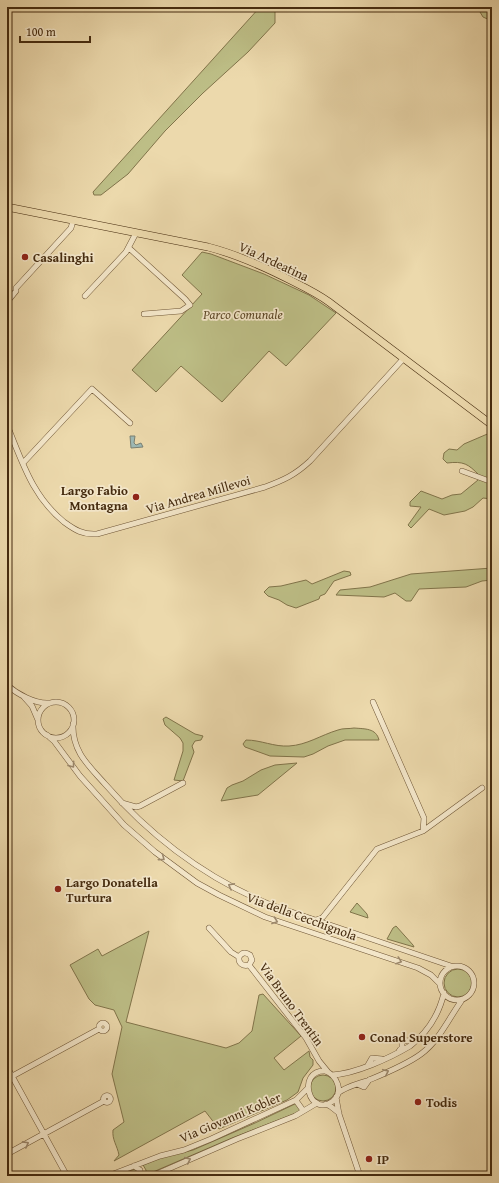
<svg xmlns="http://www.w3.org/2000/svg" width="499" height="1183" font-family="'Gentium Book Plus',serif">
  <rect width="100%" height="100%" fill="#ecd9ac"/>
  <filter id="stains"><feTurbulence type="fractalNoise" baseFrequency=".005" numOctaves="4"/><feColorMatrix values="0 0 0 0 .2 0 0 0 0 .09 0 0 0 0 .02 0 0 0 .5 -.17"/></filter>
  <radialGradient id="worn" r=".72"><stop offset=".6" stop-color="#630" stop-opacity="0"/><stop offset="1" stop-color="#630" stop-opacity=".3"/></radialGradient>
  <path fill="#bdbe86" stroke="#81744a" d="M260,7H273L275,10V23L248,52L203,93L165,131L128,174L101,195H94L93,192Z
    M477,7H492V21L483,17Z
    M202,252L211,254L264,274L309,295L336,313L286,366L269,351L222,402L181,366L156,392L132,370L202,294L182,275Z
    M492,432V499L483,498L473,507L465,511L444,515L429,509L411,528L408,525L421,507L410,506V502L421,491L442,499L452,495L461,494L478,480L479,475C468,464 464,461 447,463L443,459L444,453L449,449L457,450L464,444Z
    M492,568V580L482,581L466,587L419,589L411,601H406L395,593L384,597L336,595L340,590L370,587L411,574Z
    M344,571L350,572L351,575L334,581L325,594L320,596L319,599L296,608L287,605L279,600L268,596L264,592L269,587L281,586L306,580L312,584Z
    M166,717L195,734L203,736L201,740L195,741L192,746L194,752L183,781L174,780L183,751V743L180,738L165,725L163,719Z
    M354,728C365,729 376,728 379,740H345L328,746L313,754L304,757L270,756L245,747L243,744L246,740C261,740 274,747 289,746C307,745 321,735 338,730C343,728 349,729 354,728Z
    M297,763L258,795L221,801L227,788L232,785L243,781L261,770L275,765Z
    M357,903L367,914L368,918L350,912Z
    M396,926L413,945L414,947L387,939L393,928Z
    M149,931L126,1022L226,1048L239,1043L252,1031L259,995L263,994L301,1036L274,1058L284,1070L309,1051L310,1057L313,1060V1065L303,1078L298,1092L287,1100L219,1129L205,1111L114,1161L119,1155C117,1145 112,1140 113,1130L124,1122L112,1074L122,1027L114,1010L95,1005L89,999L70,965L98,949L102,956Z
    M444 983a14 14 0 1 1 28 0a14 14 0 1 1-28 0Z
    M310 1088a13 13 0 1 1 26 0a13 13 0 1 1-26 0Z
    M297,1103L301,1110L294,1114L232,1138L146,1175V1170L143,1165L160,1158L193,1150L255,1123Z
    M135,1169L138,1171V1176H116Z"/>
  <path fill="#9db8b4" stroke="#7a8072" d="M130,436H135L134,443L136,445L141,443L143,447L131,448Z"/>
  <g fill="none" stroke-linecap="round" stroke-linejoin="round">
    <defs>
      <path id="minor" d="M129,248L185,299L190,305L181,311L144,314
        M85,296L126,252L136,233
        M7,302L16,291V288L71,228L73,221
        M7,306L9,310L7,313
        M7,425C22,461 32,496 64,522C75,530 83,535 97,534L265,487C284,480 295,475 310,461L404,358
        M23,463L92,389L130,423
        M462,471L492,482
        M7,685C17,694 35,704 49,703
        M24,697L32,706L38,720
        M373,702L424,818L423,831
        M38 720a18 18 0 1 1 36 0a18 18 0 1 1-36 0Z
        M73,724C72,751 88,765 105,784C152,838 205,878 271,905L451,966
        M47,735L54,741L80,776L124,825L155,852L197,883L219,895L265,917L418,968L431,975L440,984
        M122,803L136,807L140,806L183,783
        M316,920L320,919L323,917L377,849L423,831L482,788
        M209,928L231,952L239,957
        M7,938L9,937
        M239,957C242,952 246,952 250,955L252,960L249,965
        M239,957C238,963 243,967 249,965
        M249,965L306,1038L319,1061L328,1072
        M440 983a17 17 0 1 1 34 0a17 17 0 1 1-34 0Z
        M99 1027a4 4 0 1 1 8 0a4 4 0 1 1-8 0Z
        M399,1051L402,1047V1039L407,1041L417,1039
        M368,1065L372,1058L382,1059
        M7,1067L67,1176
        M325,1071C337,1075 344,1092 333,1101C309,1119 296,1070 325,1071Z
        M332,1075C355,1074 390,1058 410,1046C427,1033 439,1014 444,993
        M7,1079L99,1029
        M7,1084L12,1077
        M357,1084L364,1087L369,1080
        M338,1093C347,1086 358,1084 369,1080C386,1073 406,1065 421,1054C439,1041 449,1018 462,1000
        M103.5 1099a3.5 3.5 0 1 1 7 0a3.5 3.5 0 1 1-7 0Z
        M336,1097L339,1114L360,1176
        M297,1102L302,1109
        M326,1104L330,1106L339,1113
        M7,1154L104,1101
        M134,1166L140,1170L141,1176
        M108,1176L160,1156L184,1150L211,1139L296,1100L308,1088
        M152,1176L237,1139L295,1116L317,1103"/>
      <path id="major" d="M7,207L208,247C239,255 267,268 294,282C306,288 318,294 329,302L492,425"/>
    </defs>
    <use href="#minor" stroke="#6f5636" stroke-width="6"/>
    <use href="#major" stroke="#452b0f" stroke-width="8"/>
    <use href="#minor" stroke="#f3e6c9" stroke-width="5"/>
    <use href="#major" stroke="#ecd9ac" stroke-width="7"/>
  </g>
  <defs><path id="oneway-chevron" d="M-2-3.5L2.5 0L-2 3.5" fill="none" stroke-width="1.6" stroke-linecap="round" stroke-linejoin="round"/></defs>
  <g stroke="#9c886c">
    <use href="#oneway-chevron" transform="translate(72 765) rotate(54)"/>
    <use href="#oneway-chevron" transform="translate(162 858) rotate(37)"/>
    <use href="#oneway-chevron" transform="translate(231 886) rotate(-152)"/>
    <use href="#oneway-chevron" transform="translate(275 921) rotate(20)"/>
    <use href="#oneway-chevron" transform="translate(399 961) rotate(19)"/>
    <use href="#oneway-chevron" transform="translate(386 1072) rotate(-25)"/>
    <use href="#oneway-chevron" transform="translate(26 1144) rotate(-28)"/>
    <use href="#oneway-chevron" transform="translate(188 1160) rotate(-24)"/>
  </g>
  <g fill="#8f2418" stroke="#f3e6c9" stroke-width="1.5">
    <circle cx="25" cy="257" r="4"/>
    <circle cx="136" cy="497" r="4"/>
    <circle cx="58" cy="889" r="4"/>
    <circle cx="362" cy="1037" r="4"/>
    <circle cx="418" cy="1102" r="4"/>
    <circle cx="369" cy="1159" r="4"/>
  </g>
  <g text-anchor="middle" stroke-width="3.5" stroke-linejoin="round" paint-order="stroke">
    <g font-size="13" font-weight="bold" fill="#452b0f" stroke="#f3e6c9" text-anchor="start">
      <text x="33" y="262">Casalinghi</text>
      <text x="128" y="495" text-anchor="end">Largo Fabio<tspan x="128" dy="15">Montagna</tspan></text>
      <text x="66" y="887">Largo Donatella<tspan x="66" dy="15">Turtura</tspan></text>
      <text x="370" y="1042">Conad Superstore</text>
      <text x="426" y="1107">Todis</text>
      <text x="377" y="1164">IP</text>
    </g>
    <g font-size="13" fill="#452b0f" stroke="#f3e6c9">
      <text transform="translate(274 261) rotate(25)" y="5">Via Ardeatina</text>
      <text transform="translate(198 494) rotate(-16)" y="5">Via Andrea Millevoi</text>
      <text transform="translate(302 916) rotate(20)" y="5">Via della Cecchignola</text>
      <text transform="translate(292 1004) rotate(54)" y="5">Via Bruno Trentin</text>
      <text transform="translate(230 1117) rotate(-23)" y="5">Via Giovanni Kobler</text>
    </g>
    <g font-size="13" font-style="italic" fill="#5d4827" stroke="#f3e6c9">
      <text x="243" y="319">Parco Comunale</text>
    </g>
  </g>
  <rect width="499" height="1183" fill="none" stroke="#ecd9ac" stroke-width="24"/>
  <rect x="8" y="8" width="483" height="1167" fill="none" stroke="#452b0f" stroke-width="2"/>
  <rect x="12" y="12" width="475" height="1159" fill="none" stroke="#452b0f"/>
  <path d="M20 36v6h70v-6" fill="none" stroke="#452b0f" stroke-width="2"/>
  <text x="26" y="36" font-size="12" fill="#452b0f" stroke="#f3e6c9" stroke-width="3" paint-order="stroke">100 m</text>
  <rect width="100%" height="100%" filter="url(#stains)"/>
  <rect width="100%" height="100%" fill="url(#worn)"/>
</svg>
